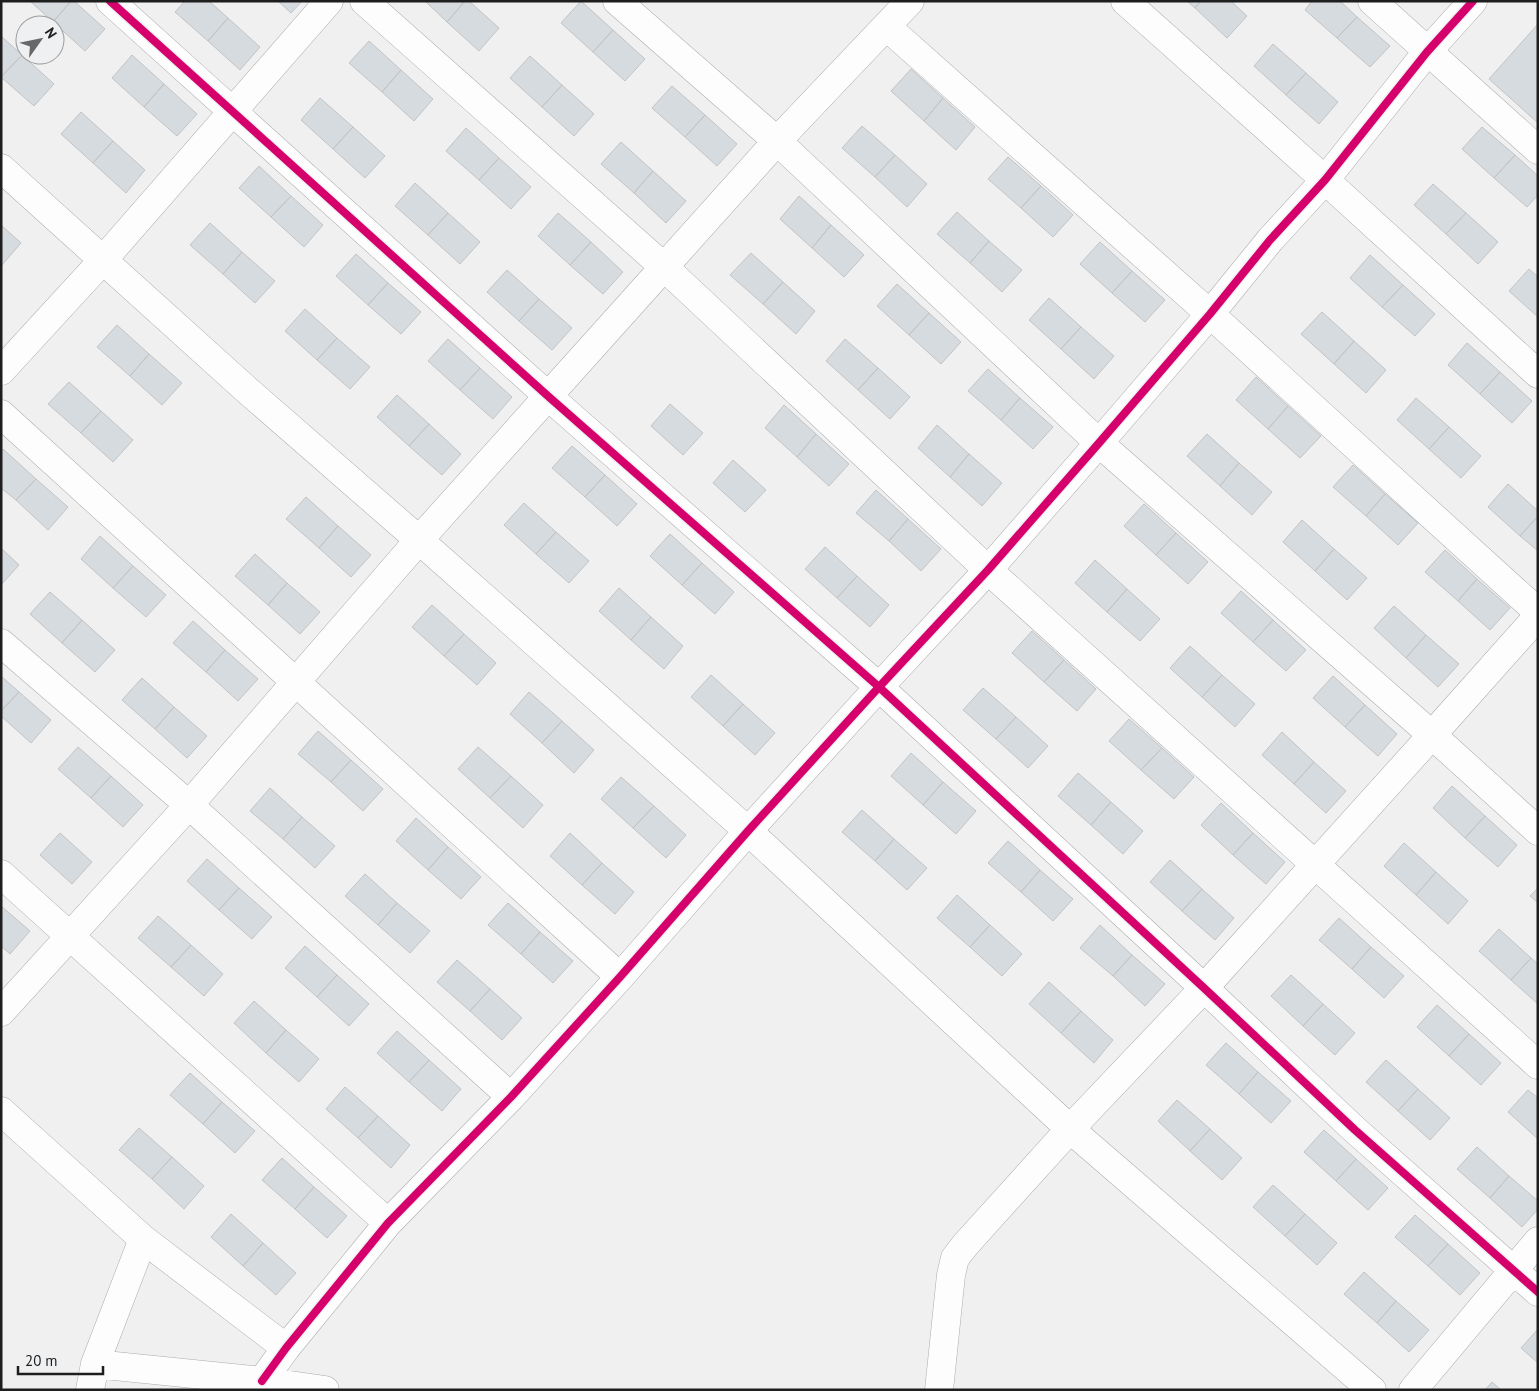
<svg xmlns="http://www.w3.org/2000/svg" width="1539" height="1391" font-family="'PT Sans',sans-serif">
  <rect width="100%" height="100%" fill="#f0f0f0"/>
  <path fill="#d6dbe0" stroke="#c3c3c3" d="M30,1H71L53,22Z
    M71,1H74L105,29L85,51L53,22Z
    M185,1H209L228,18L208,41L175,12Z
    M278,1H302L291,13Z
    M425,1H465L447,22Z
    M465,1H469L499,28L479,51L447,22Z
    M581,1L613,30L593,52L561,23Z
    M1187,1H1201L1195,8Z
    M1201,1H1231L1247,16L1227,38L1195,8Z
    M1312,1H1340L1357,17L1337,38L1305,10Z
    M1357,17L1390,46L1370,67L1337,38Z
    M228,18L260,47L240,70L208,41Z
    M1538,24V123L1489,79Z
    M613,30L645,59L625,81L593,52Z
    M1,36L22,55L1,77Z
    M369,41L401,70L382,92L349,63Z
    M1273,44L1306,73L1286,95L1254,66Z
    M22,55L54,84L34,106L1,77Z
    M132,55L164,84L144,107L112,78Z
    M530,56L562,85L542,107L510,78Z
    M911,69L943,98L924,121L891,91Z
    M401,70L433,99L414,121L382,92Z
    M1306,73L1338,102L1319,124L1286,95Z
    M164,84L197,114L177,136L144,107Z
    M562,85L594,114L574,136L542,107Z
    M672,86L705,115L685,137L652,108Z
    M320,98L353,127L333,149L301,120Z
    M943,98L975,127L956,150L924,121Z
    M81,112L113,141L93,163L61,134Z
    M705,115L737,144L717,166L685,137Z
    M862,126L895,155L875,177L842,148Z
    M353,127L385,156L365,178L333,149Z
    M1482,127L1515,155L1494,178L1462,149Z
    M466,128L499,158L479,180L446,151Z
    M113,141L145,170L126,193L93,163Z
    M621,142L653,171L634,193L601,164Z
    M895,155L927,184L907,207L875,177Z
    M1515,155L1538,176V195L1527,207L1494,178Z
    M1008,157L1041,186L1021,208L988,179Z
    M499,158L531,187L511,209L479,180Z
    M259,166L291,196L271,217L239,188Z
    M653,171L686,201L666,223L634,193Z
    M415,183L448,213L428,235L395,206Z
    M1433,184L1466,213L1446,234L1414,205Z
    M1041,186L1073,215L1053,237L1021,208Z
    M291,196L323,225L304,247L271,217Z
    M799,196L831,225L812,248L780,219Z
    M957,212L989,241L970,263L937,234Z
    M448,213L480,242L460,264L428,235Z
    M558,213L591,242L570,265L538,236Z
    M1466,213L1498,242L1478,264L1446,234Z
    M210,223L242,252L223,274L190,245Z
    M1,225L21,243L2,265L1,264Z
    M831,225L864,255L844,277L812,248Z
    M989,241L1022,270L1002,292L970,263Z
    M591,242L623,272L603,294L570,265Z
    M1100,242L1132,271L1112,293L1080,264Z
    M242,252L275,281L255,303L223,274Z
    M751,253L783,282L763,304L730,275Z
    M356,254L388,283L368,305L336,276Z
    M1370,255L1403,285L1382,307L1350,278Z
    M1529,269L1538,277V317L1509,291Z
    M507,270L539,299L519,321L487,292Z
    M1132,271L1165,300L1145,322L1112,293Z
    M783,282L815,311L796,334L763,304Z
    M388,283L421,312L401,334L368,305Z
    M897,284L929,313L909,335L877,306Z
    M1403,285L1435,314L1415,336L1382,307Z
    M1049,298L1081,327L1061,349L1029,320Z
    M539,299L572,328L552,350L519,321Z
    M305,309L337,338L317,360L285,331Z
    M1322,312L1354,341L1334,364L1301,334Z
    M929,313L961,342L941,364L909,335Z
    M117,325L149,354L130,376L97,347Z
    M1081,327L1114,356L1094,379L1061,349Z
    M337,338L370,367L350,389L317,360Z
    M448,339L480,368L460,390L428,361Z
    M845,339L878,368L858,390L826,361Z
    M1354,341L1386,370L1366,393L1334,364Z
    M1467,343L1500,372L1480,394L1448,365Z
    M149,354L182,383L162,405L130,376Z
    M480,368L512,397L493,419L460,390Z
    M878,368L910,397L890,419L858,390Z
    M988,369L1020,398L1001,420L968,391Z
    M1500,372L1532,401L1512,423L1480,394Z
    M1256,377L1288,406L1268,429L1236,400Z
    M69,382L101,411L81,433L48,404Z
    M397,395L429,424L409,446L377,417Z
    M1020,398L1053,427L1033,449L1001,420Z
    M1416,398L1449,427L1429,449L1397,420Z
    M670,404L703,433L683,455L651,426Z
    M784,405L816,434L797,457L765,428Z
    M1288,406L1321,436L1300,458L1268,429Z
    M101,411L133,440L113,462L81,433Z
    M429,424L461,454L442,475L409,446Z
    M937,425L969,454L950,477L918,448Z
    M1449,427L1481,456L1461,478L1429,449Z
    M816,434L849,464L829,486L797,457Z
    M1207,434L1239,463L1220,486L1187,456Z
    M572,446L605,475L585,497L552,468Z
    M3,449L36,479L16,500L1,488V451Z
    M969,454L1002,483L982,506L950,477Z
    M733,460L766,490L745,512L713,483Z
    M1239,463L1272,492L1252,515L1220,486Z
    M1353,465L1385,494L1366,516L1333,487Z
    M605,475L637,504L617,526L585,497Z
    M36,479L68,507L48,530L16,500Z
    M1508,484L1538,511V516L1520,536L1488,507Z
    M876,490L908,519L889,541L856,513Z
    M1385,494L1418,523L1398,545L1366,516Z
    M306,497L338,526L319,548L286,519Z
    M524,503L556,532L536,554L504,525Z
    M1144,504L1176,533L1156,555L1124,526Z
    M1538,516V551L1520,536Z
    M908,519L941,549L921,571L889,541Z
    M1302,520L1334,549L1315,571L1283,542Z
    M338,526L371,555L351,577L319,548Z
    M556,532L589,561L569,583L536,554Z
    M1176,533L1208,562L1188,584L1156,555Z
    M670,534L702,563L682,585L650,556Z
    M100,536L133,566L113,588L81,559Z
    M825,547L857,576L837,598L805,569Z
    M1,548L19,565L1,585Z
    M1334,549L1367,578L1347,600L1315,571Z
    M1445,550L1477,579L1458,601L1425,572Z
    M255,554L287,583L268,605L235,576Z
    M1095,560L1127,589L1107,612L1075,583Z
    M702,563L734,592L715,614L682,585Z
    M133,566L166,595L146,617L113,588Z
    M857,576L889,605L870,627L837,598Z
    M1477,579L1510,608L1490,630L1458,601Z
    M287,583L320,612L300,634L268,605Z
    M619,588L651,617L631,640L599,611Z
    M1127,589L1160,619L1140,641L1107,612Z
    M1241,591L1273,620L1253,642L1221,613Z
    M50,592L82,620L62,643L30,614Z
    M432,605L464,634L444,656L412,627Z
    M1394,606L1426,635L1406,658L1374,628Z
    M651,617L683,646L664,669L631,640Z
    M82,620L115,650L95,672L62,643Z
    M1273,620L1306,650L1286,671L1253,642Z
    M193,621L225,650L206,672L173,643Z
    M1032,631L1064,660L1044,682L1012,653Z
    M464,634L496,663L477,685L444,656Z
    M1426,635L1459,664L1438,687L1406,658Z
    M1190,646L1222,675L1202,697L1170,668Z
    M225,650L258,679L238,701L206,672Z
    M1064,660L1096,689L1077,711L1044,682Z
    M711,675L743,704L723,726L691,697Z
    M1222,675L1255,704L1235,727L1202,697Z
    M1,676L19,692L1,711Z
    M1333,676L1365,705L1345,727L1313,698Z
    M142,678L174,707L155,729L122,700Z
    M983,688L1016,717L996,739L963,710Z
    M19,692L51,720L31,743L1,716V711Z
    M529,692L562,721L542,743L510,714Z
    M743,704L775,733L755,755L723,726Z
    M1365,705L1397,734L1378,756L1345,727Z
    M174,707L207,736L187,758L155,729Z
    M1016,717L1048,746L1028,768L996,739Z
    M1129,719L1162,748L1141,770L1109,741Z
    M562,721L594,750L574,773L542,743Z
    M318,731L351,760L331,782L298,754Z
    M1282,732L1314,762L1294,784L1262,755Z
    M78,747L111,776L91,798L58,769Z
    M478,747L511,776L490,798L458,769Z
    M1162,748L1194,777L1174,799L1141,770Z
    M911,753L943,782L923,805L891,776Z
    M351,760L383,789L363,811L331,782Z
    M1314,762L1346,791L1326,813L1294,784Z
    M1078,773L1111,802L1091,825L1058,796Z
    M111,776L143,805L123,827L91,798Z
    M511,776L543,805L523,828L490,798Z
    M621,777L654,806L633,828L601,799Z
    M943,782L976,811L956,834L923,805Z
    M1452,786L1485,816L1465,838L1433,808Z
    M270,788L302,817L283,839L250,811Z
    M1111,802L1143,831L1123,854L1091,825Z
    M1221,803L1253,833L1233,855L1201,825Z
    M654,806L686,835L666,858L633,828Z
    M862,810L894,839L875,861L842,832Z
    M1485,816L1517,845L1498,867L1465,838Z
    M302,817L335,846L315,868L283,839Z
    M416,818L448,847L428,870L396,841Z
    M60,833L92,862L72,884L40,855Z
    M570,833L602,863L582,885L550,856Z
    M1253,833L1285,862L1266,884L1233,855Z
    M894,839L927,868L907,890L875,861Z
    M1008,841L1040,870L1021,892L988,863Z
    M1404,843L1436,872L1416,895L1384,866Z
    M448,847L481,877L461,899L428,870Z
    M207,859L239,888L219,910L187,881Z
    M1170,860L1202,889L1182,911L1150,882Z
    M602,863L634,892L615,914L582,885Z
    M1040,870L1073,899L1053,921L1021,892Z
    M1436,872L1468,901L1448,924L1416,895Z
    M365,874L397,903L378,925L345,896Z
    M239,888L272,917L252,939L219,910Z
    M1538,888V903L1530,896Z
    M1202,889L1234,918L1215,940L1182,911Z
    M957,895L990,925L970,947L937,918Z
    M397,903L430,931L410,953L378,925Z
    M508,903L540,932L521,954L488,925Z
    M1,906L30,931L10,954L1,946Z
    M158,916L191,945L171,967L138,938Z
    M1339,918L1371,947L1352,969L1319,940Z
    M990,925L1022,954L1002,976L970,947Z
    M1100,925L1132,955L1113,976L1080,948Z
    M1499,929L1531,958L1511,980L1479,951Z
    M540,932L573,961L553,983L521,954Z
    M191,945L223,974L204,996L171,967Z
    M305,946L337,975L317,997L285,968Z
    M1371,947L1404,976L1384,998L1352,969Z
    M1132,955L1165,984L1145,1006L1113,976Z
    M1531,958L1538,964V1004L1511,980Z
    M457,960L490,989L470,1011L437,982Z
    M337,975L369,1004L349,1026L317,997Z
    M1291,975L1323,1004L1303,1026L1271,996Z
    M1049,982L1081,1011L1061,1033L1029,1004Z
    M490,989L522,1018L502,1040L470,1011Z
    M254,1001L286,1030L266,1053L234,1023Z
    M1323,1004L1355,1033L1335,1055L1303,1026Z
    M1437,1005L1469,1034L1449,1056L1417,1027Z
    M1081,1011L1113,1040L1094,1063L1061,1033Z
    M286,1030L319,1059L299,1082L266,1053Z
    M397,1031L429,1060L409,1082L377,1053Z
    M1469,1034L1501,1063L1481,1085L1449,1056Z
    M1226,1043L1258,1072L1239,1094L1206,1065Z
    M429,1060L461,1089L442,1111L409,1082Z
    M1386,1060L1418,1089L1398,1111L1366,1082Z
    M1258,1072L1291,1101L1271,1123L1239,1094Z
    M190,1073L222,1102L203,1124L170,1095Z
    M345,1087L378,1116L358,1138L326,1109Z
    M1418,1089L1450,1118L1430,1140L1398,1111Z
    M1528,1090L1538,1098V1139L1508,1112Z
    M1177,1100L1210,1129L1190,1151L1158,1121Z
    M222,1102L255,1131L235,1153L203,1124Z
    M378,1116L410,1145L391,1168L358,1138Z
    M139,1128L172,1157L152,1179L119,1150Z
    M1210,1129L1242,1158L1222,1180L1190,1151Z
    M1324,1130L1356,1159L1336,1181L1304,1152Z
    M1477,1147L1509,1176L1490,1198L1457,1169Z
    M172,1157L204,1186L184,1209L152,1179Z
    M282,1158L314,1187L295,1209L262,1180Z
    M1356,1159L1388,1188L1368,1210L1336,1181Z
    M1509,1176L1538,1201V1209L1522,1227L1490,1198Z
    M1273,1185L1305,1214L1285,1236L1253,1207Z
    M314,1187L347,1216L327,1238L295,1209Z
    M231,1214L263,1243L243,1266L211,1237Z
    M1305,1214L1337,1243L1317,1265L1285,1236Z
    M1415,1215L1448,1244L1428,1266L1395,1237Z
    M263,1243L296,1273L276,1295L243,1266Z
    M1448,1244L1480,1273L1460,1295L1428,1266Z
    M1364,1272L1396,1301L1377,1323L1344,1294Z
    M1396,1301L1429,1330L1409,1352L1377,1323Z
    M1538,1329V1363L1521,1348Z
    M1492,1382L1501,1390H1485Z"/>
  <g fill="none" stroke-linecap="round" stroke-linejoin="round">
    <defs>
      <path id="street" d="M110,1L549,397L879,687L1204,988L1355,1130L1538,1292
        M364,1L664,267L988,570L1538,1065
        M617,1L777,141L1099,443L1432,735L1538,831
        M1125,1L1325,180L1538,374
        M1372,1L1538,150
        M887,27L1210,314L1538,612
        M1,168L248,391L419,540L748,831L1070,1129L1372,1390
        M1,371L103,260L329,1
        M1,414L620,977
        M1,643L189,805L511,1097
        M1,874L388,1223
        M1,1012L189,805L419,540L664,267L777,141L910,1
        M1,1111L143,1239L286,1348
        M95,1364L262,1381L325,1390
        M262,1381L286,1348L388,1223L511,1097L620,977L748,831L879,687L988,570L1099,443L1210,314L1270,240L1325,180L1427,52L1473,1
        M90,1390L95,1364L143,1239
        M939,1390L951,1275L955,1258L966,1244L1070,1129L1204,988L1432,735L1538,616
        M1413,1390L1538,1241"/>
    </defs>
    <use href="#street" stroke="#ababab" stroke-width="29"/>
    <use href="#street" stroke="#fdfdfd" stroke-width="28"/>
    <defs>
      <path id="cycleway" d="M110,1L549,397L879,687L1204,988L1355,1130L1538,1292
        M262,1381L286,1348L388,1223L511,1097L620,977L748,831L879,687L988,570L1099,443L1210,314L1270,240L1325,180L1427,52L1473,1"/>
    </defs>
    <use href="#cycleway" stroke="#eff0f1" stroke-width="11"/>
    <use href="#cycleway" stroke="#d6006c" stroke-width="8"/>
  </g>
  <rect width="1539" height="1391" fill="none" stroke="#1e1e1f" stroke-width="5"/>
  <g transform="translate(40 40) rotate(57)"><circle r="24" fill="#eff0f1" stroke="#9b9c9d"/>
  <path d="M0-4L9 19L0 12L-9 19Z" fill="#686868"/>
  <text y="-8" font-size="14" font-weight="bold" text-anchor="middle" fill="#1e1e1f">N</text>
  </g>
  <path d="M18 1366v8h85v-8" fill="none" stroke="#1e1e1f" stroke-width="2.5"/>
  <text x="25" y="1366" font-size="15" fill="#1e1e1f" stroke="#eff0f1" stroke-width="4" paint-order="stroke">20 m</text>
</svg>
